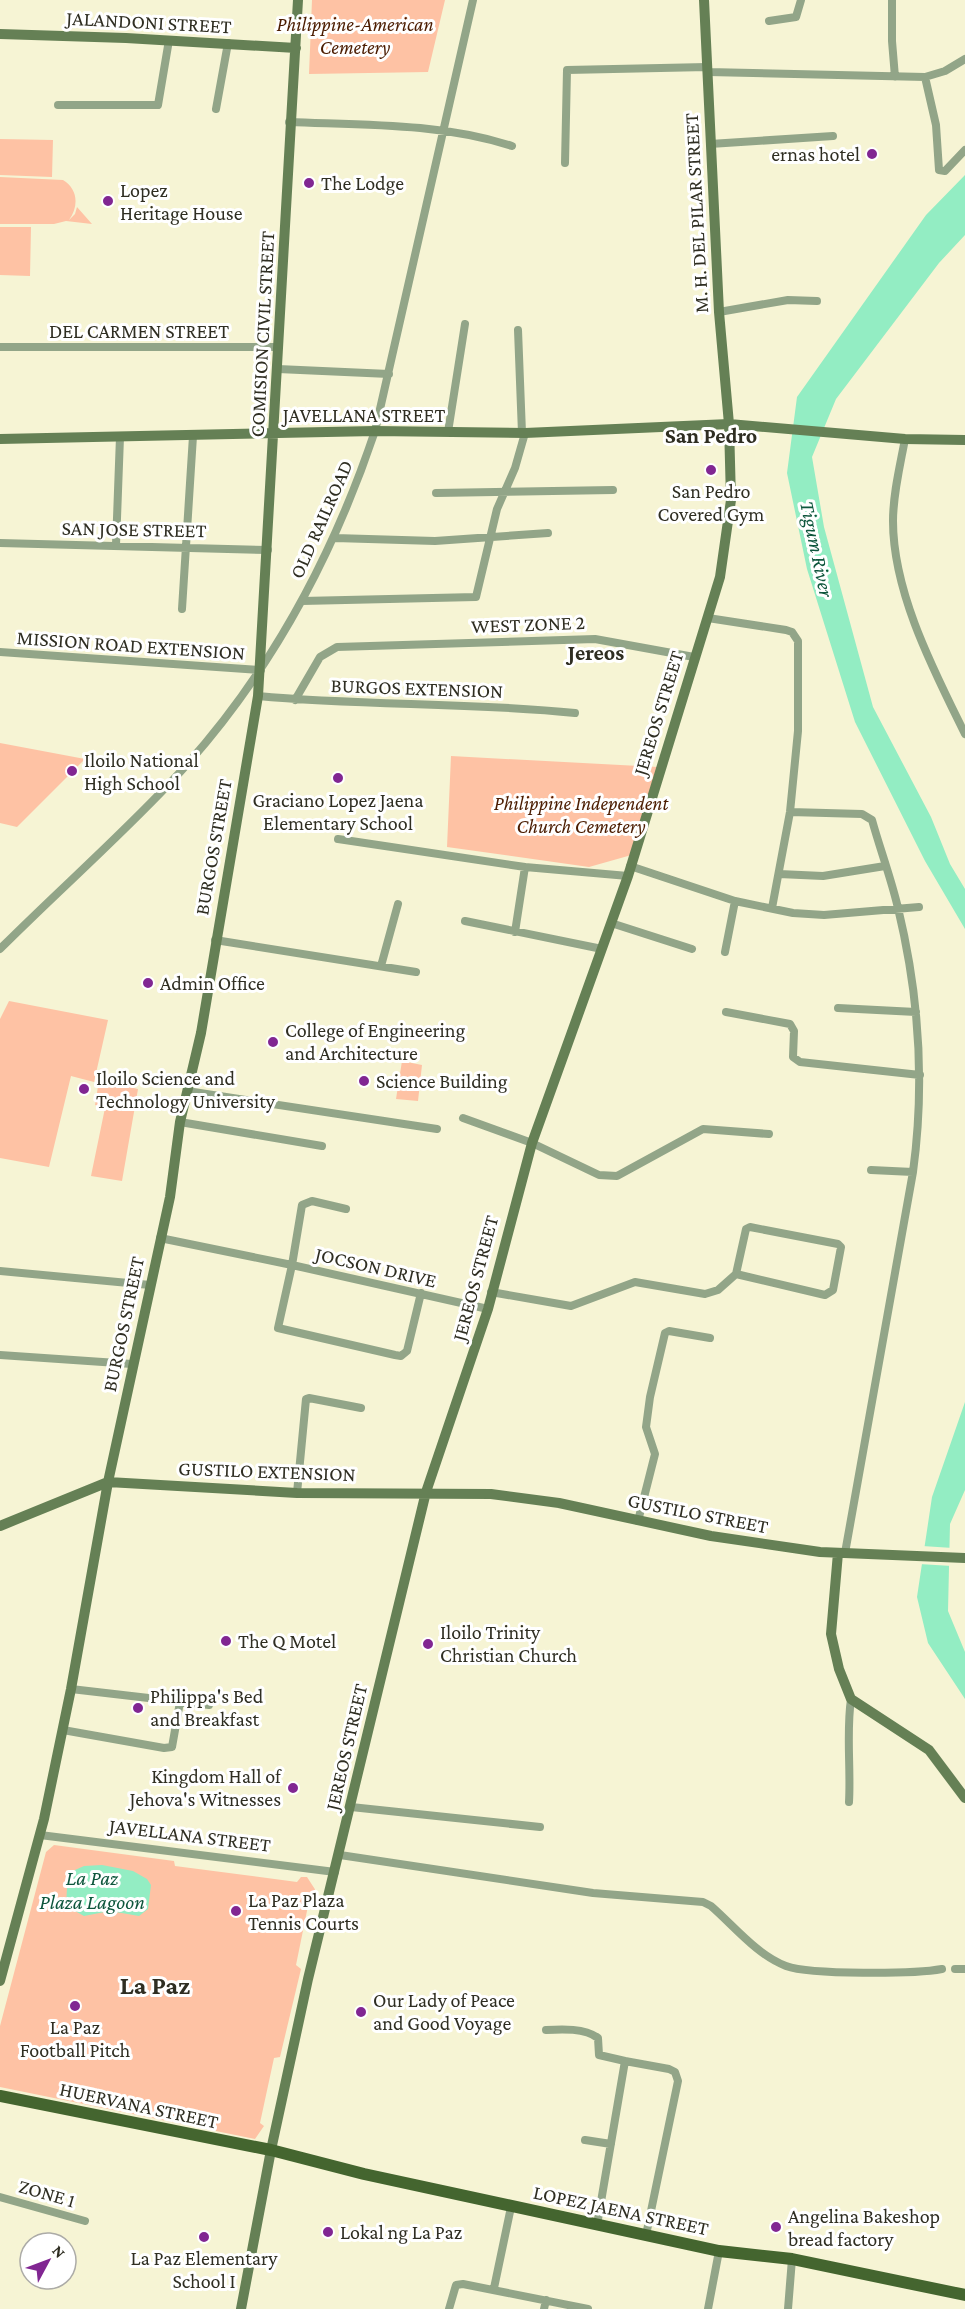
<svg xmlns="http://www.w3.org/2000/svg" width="965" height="2309" font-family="'Crimson Pro',serif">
  <rect width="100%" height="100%" fill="#f6f4d4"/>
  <path fill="#fec2a4" d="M312,0H445L428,72L309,74Z
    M0,139L53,140L52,177L0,175Z
    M0,177L63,180C78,189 79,206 69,220L75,214L77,207L92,224L66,221L54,224H0Z
    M0,227H31L30,276L0,275Z
    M0,743L85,759L17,827L0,823Z
    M451,756L658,767L635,854L589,867L447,847Z
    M9,1001L108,1020L94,1082L71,1076L49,1167L0,1158V1019Z
    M402,1061L422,1065L418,1101L396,1099Z
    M99,1080L138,1089L122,1181L91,1176L105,1108L95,1105Z
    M54,1845L174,1861L175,1866L297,1882L301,1877H307L318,1894L315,1899L309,1901L296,1965L301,1969L280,2057L274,2058L260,2123L264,2126L255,2139L0,2087V2026L46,1852Z"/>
  <path fill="#93edc3" d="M965,175V235L939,263L836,399L812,457L824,527L873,707L931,817L950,864L965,889V929L925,861L855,722L807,569L787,473L797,397L926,215Z
    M965,1402V1490L950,1524L948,1611L965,1652V1699L928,1643L917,1597L932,1497Z
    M102,1865L133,1871L147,1879L151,1885L148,1909L139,1916L110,1911L84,1916L66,1906L67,1888L75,1870L84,1866Z"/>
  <path fill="#f6f4d4" d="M922,1546L953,1548L952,1566L919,1564Z"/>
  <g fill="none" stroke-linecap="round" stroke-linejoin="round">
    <path stroke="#92a588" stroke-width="8" d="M892,0V41L895,77
      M769,21L796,17L801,0
      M708,72L925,77L945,71L965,59
      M925,77L936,125L939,170L945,171L965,150
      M58,105H158L169,40
      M216,109L228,43
      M289,122C364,125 440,123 512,146
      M710,144L833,136
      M565,163L567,70L707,67
      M719,312L788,300L817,301
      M518,330L522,433
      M0,347H278
      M278,369L389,374
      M448,432L465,324
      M905,439C900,466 893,494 893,521C893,593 934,671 965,734
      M436,493L613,490
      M335,538L435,541L548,533
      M0,543L268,550
      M116,545L120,437
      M302,601L476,597L497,509L515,468L525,433
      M182,609L193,436
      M708,618L786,630L792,632L798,641V731L790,812L772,908
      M0,652L261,670
      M258,696C363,706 469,702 575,713
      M295,700L320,657L337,647L595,639L694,657
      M790,812L862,814L872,820C880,849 891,878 898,908C919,995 925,1084 913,1172L845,1553
      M338,839L525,867L628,876
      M630,866L735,901L793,913L824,915L919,907
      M779,874L823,876L885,866
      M465,921L602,949
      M611,923L692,949
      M515,932L525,867
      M215,940L416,972
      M0,949C56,893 115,841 169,784C265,683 331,562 375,431L473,0
      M725,952L735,901
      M381,966L398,904
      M838,1008L916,1012
      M726,1012L790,1024L794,1031L793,1057L800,1062L920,1075
      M187,1091L437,1129
      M463,1118L532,1143L599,1175L617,1176L703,1129L769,1134
      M180,1122L322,1146
      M871,1170L913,1172
      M346,1209L312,1201L302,1205L292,1265L488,1309
      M160,1238L292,1265L278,1328L395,1355L401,1356L407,1351L421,1293
      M0,1271L150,1285
      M491,1292L571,1306L635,1282L705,1294L718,1290L736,1274L746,1229L750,1227L838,1244L841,1247L833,1290L825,1295L736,1274
      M0,1355L132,1364
      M297,1493L306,1399L309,1398L361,1408
      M638,1521L655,1454L646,1427L650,1397L665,1333L669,1331L710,1338
      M71,1689L209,1705
      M63,1730L164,1748L172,1747L180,1702
      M849,1802C851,1768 846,1733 851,1699
      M351,1807L540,1827
      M40,1835L335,1872
      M340,1855L593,1893L703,1902L711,1906C734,1926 757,1955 786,1966C811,1975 915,1974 942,1969
      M955,1969H965
      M546,2030C562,2029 585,2028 598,2038L599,2055L625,2061
      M585,2140L611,2144
      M0,2197L85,2221
      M597,2225L625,2061L669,2069L675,2072L678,2081L646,2235
      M494,2288L511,2207
      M449,2309L456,2285L463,2284L588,2309
      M544,2309L546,2300
      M708,2309L719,2251
      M788,2309L792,2259"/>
    <path stroke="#658055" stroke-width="10" d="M0,34L126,38L296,48
      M0,439L375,431L525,433L729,424L905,439L965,440
      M0,1526L108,1482L297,1493L491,1494L559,1503L711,1536L820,1552L965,1558
      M838,1553L831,1634L839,1669L851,1699L929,1750L965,1798
      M0,1981L44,1819L71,1689L108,1482L170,1197L180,1122L201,1033L258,696L298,0
      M241,2309L271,2150L308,1979L426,1492L488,1309L532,1143L628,876L720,577L731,500L729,424L719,312L704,0"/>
    <path stroke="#44652f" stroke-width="12" d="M0,2096L271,2150L364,2174L719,2251L792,2259L965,2295"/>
  </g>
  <g fill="#812692" stroke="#fff" stroke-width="2">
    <circle cx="872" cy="154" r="6"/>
    <circle cx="309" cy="183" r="6"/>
    <circle cx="108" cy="201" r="6"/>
    <circle cx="711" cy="470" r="6"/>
    <circle cx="72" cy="771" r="6"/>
    <circle cx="338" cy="778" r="6"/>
    <circle cx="148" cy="983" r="6"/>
    <circle cx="273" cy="1042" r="6"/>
    <circle cx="364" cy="1081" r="6"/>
    <circle cx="84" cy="1089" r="6"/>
    <circle cx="226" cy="1641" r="6"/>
    <circle cx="428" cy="1644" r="6"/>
    <circle cx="138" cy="1708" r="6"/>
    <circle cx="293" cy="1788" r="6"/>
    <circle cx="236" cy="1911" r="6"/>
    <circle cx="75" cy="2006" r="6"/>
    <circle cx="361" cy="2012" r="6"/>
    <circle cx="776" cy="2227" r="6"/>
    <circle cx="328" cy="2232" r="6"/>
    <circle cx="204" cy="2237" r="6"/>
  </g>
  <g text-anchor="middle" stroke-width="6" stroke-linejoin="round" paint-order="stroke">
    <g font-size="20" fill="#2f2e22" stroke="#fff">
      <text transform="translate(149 22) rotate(3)" y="7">JALANDONI STREET</text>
      <text transform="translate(696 213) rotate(-93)" y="7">M. H. DEL PILAR STREET</text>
      <text x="139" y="338">DEL CARMEN STREET</text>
      <text transform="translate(262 334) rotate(-87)" y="7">COMISION CIVIL STREET</text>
      <text x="364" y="422">JAVELLANA STREET</text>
      <text transform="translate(321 519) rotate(-66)" y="7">OLD RAILROAD</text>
      <text transform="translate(134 529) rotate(1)" y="7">SAN JOSE STREET</text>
      <text transform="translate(528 624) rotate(-2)" y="7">WEST ZONE 2</text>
      <text transform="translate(131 645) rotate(4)" y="7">MISSION ROAD EXTENSION</text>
      <text transform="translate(417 688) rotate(2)" y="7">BURGOS EXTENSION</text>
      <text transform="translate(658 713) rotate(-73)" y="7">JEREOS STREET</text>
      <text transform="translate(213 847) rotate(-80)" y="7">BURGOS STREET</text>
      <text transform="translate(376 1267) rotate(13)" y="7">JOCSON DRIVE</text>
      <text transform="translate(475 1278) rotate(-75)" y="7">JEREOS STREET</text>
      <text transform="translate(123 1324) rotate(-78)" y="7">BURGOS STREET</text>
      <text transform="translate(267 1471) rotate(2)" y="7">GUSTILO EXTENSION</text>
      <text transform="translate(698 1513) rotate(11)" y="7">GUSTILO STREET</text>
      <text transform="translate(346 1747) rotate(-77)" y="7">JEREOS STREET</text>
      <text transform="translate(190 1835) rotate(7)" y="7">JAVELLANA STREET</text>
      <text transform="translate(139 2105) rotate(12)" y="7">HUERVANA STREET</text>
      <text transform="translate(47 2193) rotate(16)" y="7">ZONE 1</text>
      <text transform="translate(621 2210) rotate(12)" y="7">LOPEZ JAENA STREET</text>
    </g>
    <g font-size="20" font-style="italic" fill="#4b1c00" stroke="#fff">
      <text x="355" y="31">Philippine-American<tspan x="355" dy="23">Cemetery</tspan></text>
      <text x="581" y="810">Philippine Independent<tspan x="581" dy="23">Church Cemetery</tspan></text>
    </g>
    <g font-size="20" fill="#2f2e22" stroke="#fff" text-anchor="start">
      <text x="860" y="161" text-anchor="end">ernas hotel</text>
      <text x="321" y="190">The Lodge</text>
      <text x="120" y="197">Lopez<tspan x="120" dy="23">Heritage House</tspan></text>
      <text x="711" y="498" text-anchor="middle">San Pedro<tspan x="711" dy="23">Covered Gym</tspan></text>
      <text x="84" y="767">Iloilo National<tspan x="84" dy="23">High School</tspan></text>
      <text x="338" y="807" text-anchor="middle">Graciano Lopez Jaena<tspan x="338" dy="23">Elementary School</tspan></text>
      <text x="160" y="990">Admin Office</text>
      <text x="285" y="1037">College of Engineering<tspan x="285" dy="23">and Architecture</tspan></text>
      <text x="96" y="1085">Iloilo Science and<tspan x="96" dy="23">Technology University</tspan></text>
      <text x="376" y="1088">Science Building</text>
      <text x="440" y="1639">Iloilo Trinity<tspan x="440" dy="23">Christian Church</tspan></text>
      <text x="238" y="1648">The Q Motel</text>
      <text x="150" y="1703">Philippa's Bed<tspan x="150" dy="23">and Breakfast</tspan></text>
      <text x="281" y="1783" text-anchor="end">Kingdom Hall of<tspan x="281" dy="23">Jehova's Witnesses</tspan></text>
      <text x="248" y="1907">La Paz Plaza<tspan x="248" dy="23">Tennis Courts</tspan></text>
      <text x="373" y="2007">Our Lady of Peace<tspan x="373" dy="23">and Good Voyage</tspan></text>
      <text x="75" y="2034" text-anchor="middle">La Paz<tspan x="75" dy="23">Football Pitch</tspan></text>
      <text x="788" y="2223">Angelina Bakeshop<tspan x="788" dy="23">bread factory</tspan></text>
      <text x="340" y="2239">Lokal ng La Paz</text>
      <text x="204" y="2265" text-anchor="middle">La Paz Elementary<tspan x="204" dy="23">School I</tspan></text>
    </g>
    <g font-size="21" font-style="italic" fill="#0e563c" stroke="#fff">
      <text transform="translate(817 549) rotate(78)" y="7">Tigum River</text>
      <text x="92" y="1885">La Paz<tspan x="92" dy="24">Plaza Lagoon</tspan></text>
    </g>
    <g font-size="22" font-weight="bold" fill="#2f2e22" stroke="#fff">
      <text x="711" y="443">San Pedro</text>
      <text x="596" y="660">Jereos</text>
    </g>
    <g font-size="26" font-weight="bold" fill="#2f2e22" stroke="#fff">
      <text x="155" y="1994">La Paz</text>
    </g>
  </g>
  <g transform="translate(48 2261) rotate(49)"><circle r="28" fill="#ffffff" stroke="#acaba7" stroke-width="1.5"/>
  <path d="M0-4.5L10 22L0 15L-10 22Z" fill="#812692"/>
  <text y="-9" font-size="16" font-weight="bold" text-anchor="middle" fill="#2f2e22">N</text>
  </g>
</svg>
